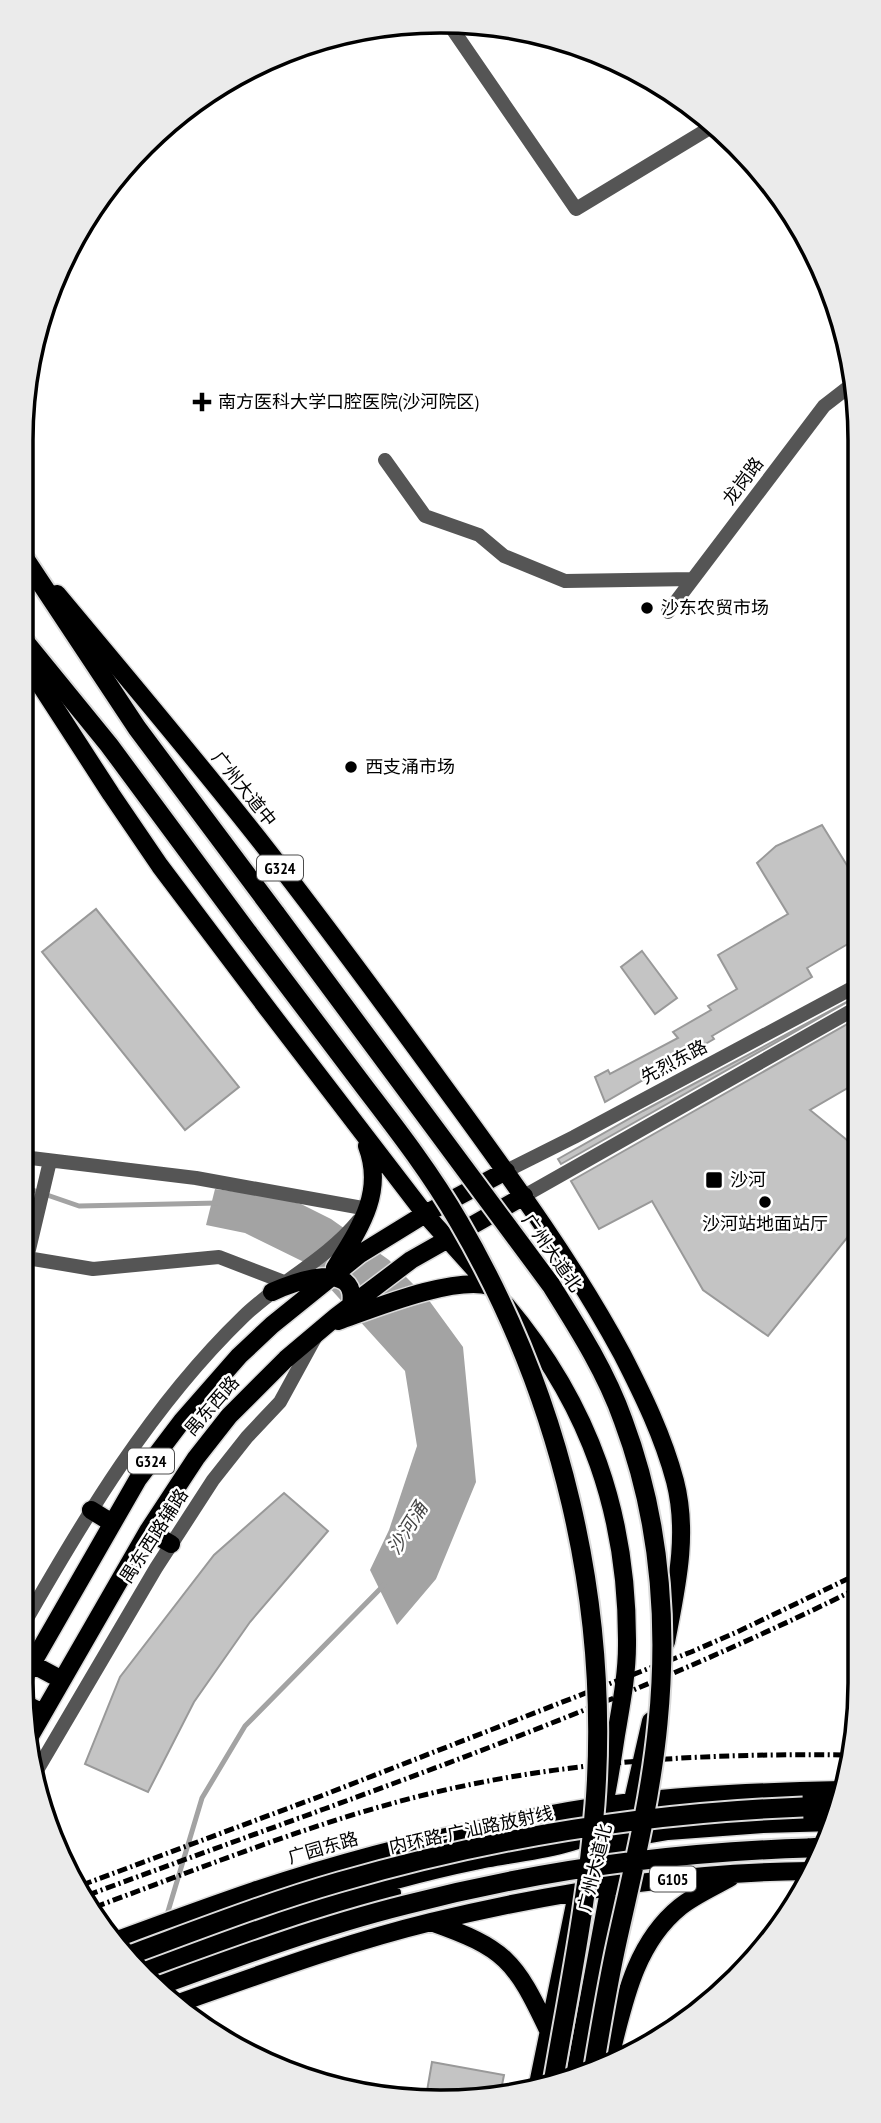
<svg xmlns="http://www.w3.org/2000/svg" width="881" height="2123" font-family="'PT Sans Narrow','Noto Sans SC',sans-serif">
  <rect width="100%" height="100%" fill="#fff"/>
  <path fill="#a3a3a3" d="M215,1189L270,1196L301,1204L331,1219L389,1260L428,1299L463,1347L476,1482L436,1579L397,1625L370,1570L389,1530L417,1446L405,1371L308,1264L245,1233L206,1225Z"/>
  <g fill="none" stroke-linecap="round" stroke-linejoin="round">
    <path stroke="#a3a3a3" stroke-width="5" d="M21,1186L79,1206L218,1203
      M166,1918L202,1798L245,1726L384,1585"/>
  </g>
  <path fill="#c4c4c4" stroke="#999" stroke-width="2" d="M822,825L858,883V938L807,968L812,977L712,1036L714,1039L605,1102L595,1077L608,1070L610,1074L678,1038L673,1032L711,1010L708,1006L737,989L718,955L788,914L757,863L776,846Z
    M96,909L239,1087L185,1130L42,952Z
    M642,951L677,998L655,1014L621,967Z
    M858,996L561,1164L558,1159L643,1111Z
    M858,1018V1082L810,1110L858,1149L859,1223L768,1336L703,1290L652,1201L599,1229L571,1181Z
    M284,1493L328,1531L250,1622L194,1702L148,1792L85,1764L120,1677L214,1555Z
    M432,2062L504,2075L500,2095L426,2097Z"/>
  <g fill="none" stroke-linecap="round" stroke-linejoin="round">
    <defs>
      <path id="primary" d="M57,594C128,679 200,764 268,851C333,934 394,1018 456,1103C515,1184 574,1265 622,1354C643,1395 663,1436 675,1481C689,1535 676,1589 666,1642
        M21,655L111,794L160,866L267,1008L425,1214L488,1284
        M335,1268C359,1229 385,1193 367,1146
        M272,1292C293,1282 359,1258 351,1305
        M506,1305C590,1405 628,1515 627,1645C627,1675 621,1705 616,1735C611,1767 607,1799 598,1829
        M338,1321C375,1308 453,1276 490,1286
        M91,1510L112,1523
        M148,1531L171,1544
        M32,1664L62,1680
        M21,1683L138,1479L182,1421L239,1356L272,1325L360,1254L425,1214L506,1171
        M25,1704L43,1713
        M30,1736L148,1531L196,1458L229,1416L286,1359L337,1316L411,1260L524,1196
        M585,1875L607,1850L622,1839L668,1831L763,1824L835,1822
        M431,1922C505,1948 515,1960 548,2030
        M115,1941C161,1924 207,1907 254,1891C351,1858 451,1834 552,1814C647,1796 746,1792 842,1790
        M136,1968C248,1927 358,1885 475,1861C504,1854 583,1847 602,1827
        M148,1978L286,1926L392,1893
        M179,2003C262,1974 345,1943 431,1922C554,1892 682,1872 809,1871
        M609,2061C623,2007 633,1945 680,1907C695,1895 714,1887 731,1877
        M575,2074L610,1886L630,1813L651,1721
        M537,2089L576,1899"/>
      <path id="trunk" d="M21,553L137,728L276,914
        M21,637L109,745L249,934
        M803,1807L840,1806
        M808,1848L822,1847"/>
    </defs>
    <use href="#primary" stroke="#dbdbdb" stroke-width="21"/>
    <use href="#trunk" stroke="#dbdbdb" stroke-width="23"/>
    <path stroke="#555" stroke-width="14" d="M451,27L576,209L713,126
      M385,460L425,516L479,535L504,556L565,581L693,579
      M668,612L824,406L855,382
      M21,1147L31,1158L196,1178L368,1209
      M21,1257L93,1269L219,1257L284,1282
      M27,1258L50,1161"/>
    <path stroke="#555" stroke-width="14" d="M506,1171L574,1137L858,985
      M524,1196L858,1007
      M21,1629C84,1518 151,1406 243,1317C279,1282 327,1259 358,1221
      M36,1772L156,1568L213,1480L247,1437L280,1402L315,1338"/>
    <use href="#primary" stroke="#000" stroke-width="18"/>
    <use href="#trunk" stroke="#000" stroke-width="19"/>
    <path stroke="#000" stroke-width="5" stroke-dasharray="10 3.5 2 3.5" stroke-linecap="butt" d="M82,1885L321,1796L691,1652L737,1632L860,1573
      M88,1895C348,1799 612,1711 860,1587
      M95,1907C201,1868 307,1825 416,1797C557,1761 703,1753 848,1755"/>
    <defs>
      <path id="trunk-bridge" d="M276,914L551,1285C578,1328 606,1372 623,1420C659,1516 668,1621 658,1723C651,1797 633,1870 617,1942C608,1983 601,2025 594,2067
        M249,934C288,985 327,1037 366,1089C399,1132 432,1175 459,1222C561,1397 610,1602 595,1804C588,1898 569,1990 553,2083
        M124,1957C195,1931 266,1903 339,1882C490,1838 646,1813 803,1807
        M158,1986C240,1956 321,1926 405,1905C536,1871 672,1852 808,1848"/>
    </defs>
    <use href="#trunk-bridge" stroke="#dbdbdb" stroke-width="23" stroke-linecap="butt"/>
    <use href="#trunk-bridge" stroke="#000" stroke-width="19"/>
  </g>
  <g fill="#000" stroke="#fff" stroke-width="2.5">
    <path d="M198.5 391.5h7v7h7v7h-7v7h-7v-7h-7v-7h7z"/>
    <circle cx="647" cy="608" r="7"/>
    <circle cx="351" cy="767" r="7"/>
    <rect x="705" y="1171" width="18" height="18" rx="3.5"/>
    <circle cx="765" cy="1202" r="7"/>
  </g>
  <g text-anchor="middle" stroke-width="5" stroke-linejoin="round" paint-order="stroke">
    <g fill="#fff" stroke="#4c4c4c" stroke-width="2">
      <rect x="257" y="855.5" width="46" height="25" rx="5"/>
      <rect x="128" y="1448.5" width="46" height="25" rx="5"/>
      <rect x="650" y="1866.5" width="46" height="25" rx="5"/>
    </g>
    <g font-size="16" font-weight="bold" fill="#000">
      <text x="280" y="874">G324</text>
      <text x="151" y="1467">G324</text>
      <text x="673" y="1885">G105</text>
    </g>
    <g font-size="18" fill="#000" stroke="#fff" text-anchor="start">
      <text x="218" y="408">南方医科大学口腔医院(沙河院区)</text>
      <text x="661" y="614">沙东农贸市场</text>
      <text x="365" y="773">西支涌市场</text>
      <text x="730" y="1186">沙河</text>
      <text x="765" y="1230" text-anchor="middle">沙河站地面站厅</text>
    </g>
    <g font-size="18" fill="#000" stroke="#fff">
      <text transform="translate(743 481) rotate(-53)" y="6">龙岗路</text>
      <text transform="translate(244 789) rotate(51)" y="6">广州大道中</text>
      <text transform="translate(674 1062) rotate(-28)" y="6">先烈东路</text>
      <text transform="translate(552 1253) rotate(55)" y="6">广州大道北</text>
      <text transform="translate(212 1406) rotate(-49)" y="6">禺东西路</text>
      <text transform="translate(154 1536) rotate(-57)" y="6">禺东西路辅路</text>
      <text transform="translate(471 1830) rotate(-12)" y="6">内环路-广汕路放射线</text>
      <text transform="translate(323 1848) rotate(-16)" y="6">广园东路</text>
      <text transform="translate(595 1868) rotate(-76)" y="6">广州大道北</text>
    </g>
    <g font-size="19" font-style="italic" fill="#444" stroke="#fff">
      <text transform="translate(407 1528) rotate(-58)" y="7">沙河涌</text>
    </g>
  </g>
  <path d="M0 0H881V2123H0ZM440 33H441A407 407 0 0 1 848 440V1683A407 407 0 0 1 441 2090H440A407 407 0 0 1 33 1683V440A407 407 0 0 1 440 33Z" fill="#ebebeb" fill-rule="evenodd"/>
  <path fill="none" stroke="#000" stroke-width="3.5" d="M440 33H441A407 407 0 0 1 848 440V1683A407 407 0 0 1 441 2090H440A407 407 0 0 1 33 1683V440A407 407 0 0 1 440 33Z"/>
</svg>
